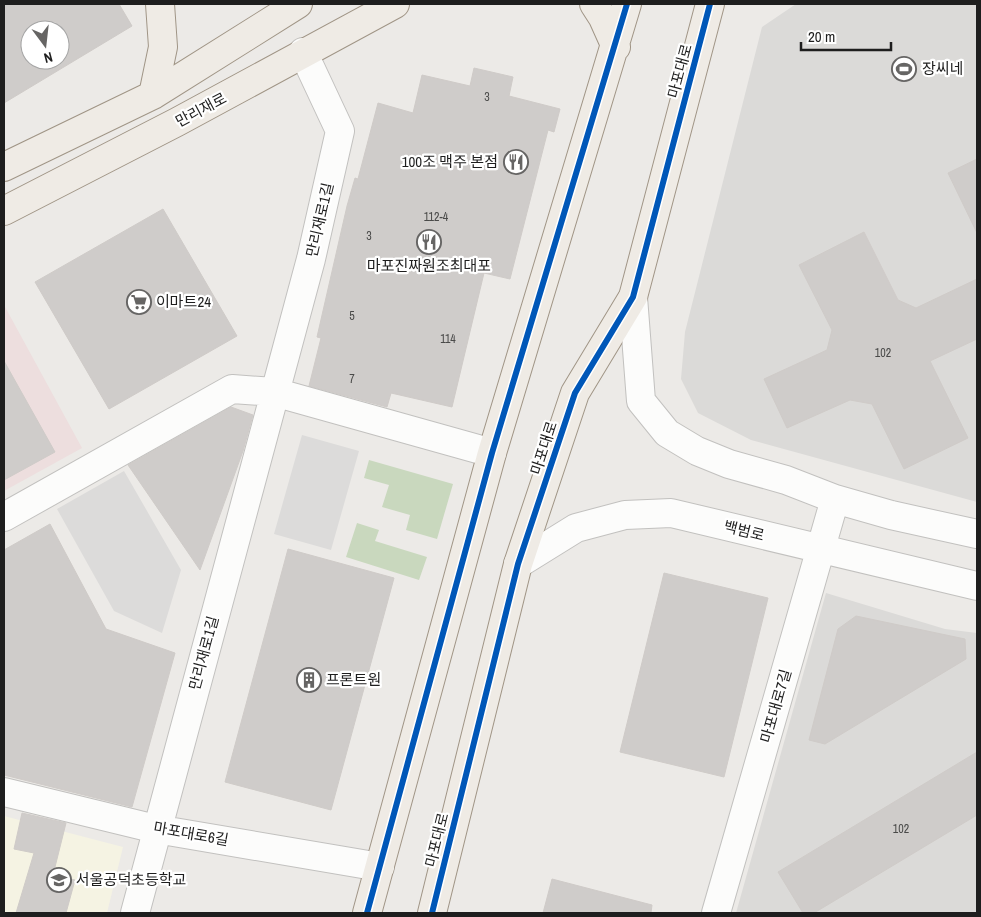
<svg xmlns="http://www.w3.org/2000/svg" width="981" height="917" font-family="'Archivo Narrow','Noto Sans KR',sans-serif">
  <rect width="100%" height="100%" fill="#eceae7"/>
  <path fill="#dbdad8" d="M796,4H977V502L751,440L698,413L681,379L685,332L762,27Z
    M826,593L945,629L977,633V913H736Z"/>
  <path fill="#eddede" d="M4,305L82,448L4,491Z"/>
  <path fill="#f5f3e3" d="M4,816L123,847L107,913H4Z"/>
  <path fill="#c9d8be" d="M369,460L453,484L437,539L406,530L410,515L382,507L389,485L364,478Z
    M357,523L379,530L375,541L427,557L419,580L346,557Z"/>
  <path fill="#dcdbda" d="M302,435L359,451L331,550L274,534Z
    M124,471L181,570L162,633L114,611L57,509Z"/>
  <path fill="#cfccca" stroke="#cfcbc8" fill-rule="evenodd" d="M4,4H119L132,26L4,103ZM30,30H60V60H30Z
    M474,68L513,77L509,96L560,109L554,132L548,130L510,279L484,273L452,407L391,393L387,407L309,386L321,338L317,337L347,206L355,178L358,179L378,103L413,113L422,75L470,86Z
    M977,159V233L948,173Z
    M163,209L237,336L109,409L35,282Z
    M864,232L898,300L916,308L977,279V339L930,361L968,438L904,469L872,404L850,400L787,428L764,379L827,350L832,330L799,265Z
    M4,361L55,452L4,480Z
    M231,407L253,415L243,451L200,570L128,465Z
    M50,524L106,629L175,653L132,807L4,775V550Z
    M288,549L394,578L331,810L225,782Z
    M664,573L768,598L724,777L620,752Z
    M856,616L965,639L966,659L825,744L809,740L838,629Z
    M977,752V815L814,913H803L778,872Z
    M22,813L66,823L53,875L75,880L66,913H16L34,853L14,849Z
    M552,879L652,905L651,913H543Z"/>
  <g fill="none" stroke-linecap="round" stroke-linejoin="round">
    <defs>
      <path id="minor" d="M633,297L641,401L667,433L697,451L729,464L786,480L835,499L891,515L977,534
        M4,517L232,389L274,392L492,453
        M518,564L576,528L625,515L671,513L977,586
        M4,792L156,829L380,867
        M135,913L311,259L340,131L303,52
        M716,913L835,499"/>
      <path id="major" d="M594,4L603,18L616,47
        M153,95L163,47L160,4
        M4,167L153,95L298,4
        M4,211L177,122L395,4
        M367,913L492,453L627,4
        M432,913L518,564L575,393L633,297L710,4"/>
    </defs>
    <use href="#minor" stroke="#c2c1bf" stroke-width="30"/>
    <use href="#major" stroke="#a09586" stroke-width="30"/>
    <use href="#minor" stroke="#fcfcfb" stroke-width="28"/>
    <use href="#major" stroke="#efebe5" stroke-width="28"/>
    <defs>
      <path id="cycleway" d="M367,913L492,453L627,4
        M432,913L518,564L575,393L633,297L710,4"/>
    </defs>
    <use href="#cycleway" stroke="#fff" stroke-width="9"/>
    <use href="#cycleway" stroke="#0057b8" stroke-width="6"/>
  </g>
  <defs>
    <symbol id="stadium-ring" viewBox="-11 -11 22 22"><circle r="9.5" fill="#fff" stroke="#666564" stroke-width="1.5"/><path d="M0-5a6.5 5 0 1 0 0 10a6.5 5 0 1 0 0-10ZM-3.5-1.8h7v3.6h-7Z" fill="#666564"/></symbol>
    <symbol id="restaurant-ring" viewBox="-11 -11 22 22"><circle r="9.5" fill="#fff" stroke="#666564" stroke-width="1.5"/><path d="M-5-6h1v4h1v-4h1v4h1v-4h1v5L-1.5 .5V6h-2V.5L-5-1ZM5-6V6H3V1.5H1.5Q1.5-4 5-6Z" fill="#666564"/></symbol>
    <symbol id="supermarket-ring" viewBox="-11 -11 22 22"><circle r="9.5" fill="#fff" stroke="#666564" stroke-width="1.5"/><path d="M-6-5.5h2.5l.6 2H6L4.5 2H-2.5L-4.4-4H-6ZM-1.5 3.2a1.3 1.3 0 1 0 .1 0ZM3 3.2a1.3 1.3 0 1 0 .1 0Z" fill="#666564"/></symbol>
    <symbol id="building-ring" viewBox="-11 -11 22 22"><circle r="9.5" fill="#fff" stroke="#666564" stroke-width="1.5"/><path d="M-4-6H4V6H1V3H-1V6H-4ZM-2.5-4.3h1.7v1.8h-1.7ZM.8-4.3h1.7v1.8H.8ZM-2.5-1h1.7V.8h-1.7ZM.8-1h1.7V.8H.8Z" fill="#666564"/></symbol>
    <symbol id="school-ring" viewBox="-11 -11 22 22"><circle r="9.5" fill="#fff" stroke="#666564" stroke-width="1.5"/><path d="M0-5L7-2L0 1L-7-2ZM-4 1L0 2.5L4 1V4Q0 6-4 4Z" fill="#666564"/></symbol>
  </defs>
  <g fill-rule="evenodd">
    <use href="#stadium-ring" x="890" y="55" width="28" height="28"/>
    <use href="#restaurant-ring" x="502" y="148" width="28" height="28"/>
    <use href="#restaurant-ring" x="415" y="228" width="28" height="28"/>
    <use href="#supermarket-ring" x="125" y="288" width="28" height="28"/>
    <use href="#building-ring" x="295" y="666" width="28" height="28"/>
    <use href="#school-ring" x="45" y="866" width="28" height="28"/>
  </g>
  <g text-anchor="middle" stroke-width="4.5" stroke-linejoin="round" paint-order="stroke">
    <g font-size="12" fill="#4a4a49">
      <text x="487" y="101">3</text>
      <text x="436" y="221">112-4</text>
      <text x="369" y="240">3</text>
      <text x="352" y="320">5</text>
      <text x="448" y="343">114</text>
      <text x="883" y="357">102</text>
      <text x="352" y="383">7</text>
      <text x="901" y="833">102</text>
    </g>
    <g font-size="15" fill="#1e1e1e" stroke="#fff" text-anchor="start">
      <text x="922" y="74">장씨네</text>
      <text x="498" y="167" text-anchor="end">100조 맥주 본점</text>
      <text x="429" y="271" text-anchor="middle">마포진짜원조최대포</text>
      <text x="156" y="307">이마트24</text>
      <text x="326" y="685">프론트원</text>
      <text x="76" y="885">서울공덕초등학교</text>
    </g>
    <g font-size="15" fill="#1e1e1e" stroke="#fff">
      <text transform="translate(680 71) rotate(-75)" y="5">마포대로</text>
      <text transform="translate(201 110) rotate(-28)" y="5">만리재로</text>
      <text transform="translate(320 220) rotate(-77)" y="5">만리재로1길</text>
      <text transform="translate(544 448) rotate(-72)" y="5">마포대로</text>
      <text transform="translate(744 531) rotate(14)" y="5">백범로</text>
      <text transform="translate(204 653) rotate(-75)" y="5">만리재로1길</text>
      <text transform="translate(776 706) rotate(-74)" y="5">마포대로7길</text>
      <text transform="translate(191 834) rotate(10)" y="5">마포대로6길</text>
      <text transform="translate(437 840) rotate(-76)" y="5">마포대로</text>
    </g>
  </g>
  <rect width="981" height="917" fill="none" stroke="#1e1e1e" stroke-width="10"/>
  <g transform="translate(45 45) rotate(165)"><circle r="24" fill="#ffffff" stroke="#a5a5a5"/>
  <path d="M0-4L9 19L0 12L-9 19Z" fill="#666564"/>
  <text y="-8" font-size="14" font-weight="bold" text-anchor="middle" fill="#1e1e1e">N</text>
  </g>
  <path d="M801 42v8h90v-8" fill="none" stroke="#1e1e1e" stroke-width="2.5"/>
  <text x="808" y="42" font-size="15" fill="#1e1e1e" stroke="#ffffff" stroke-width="4" paint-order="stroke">20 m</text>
</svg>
